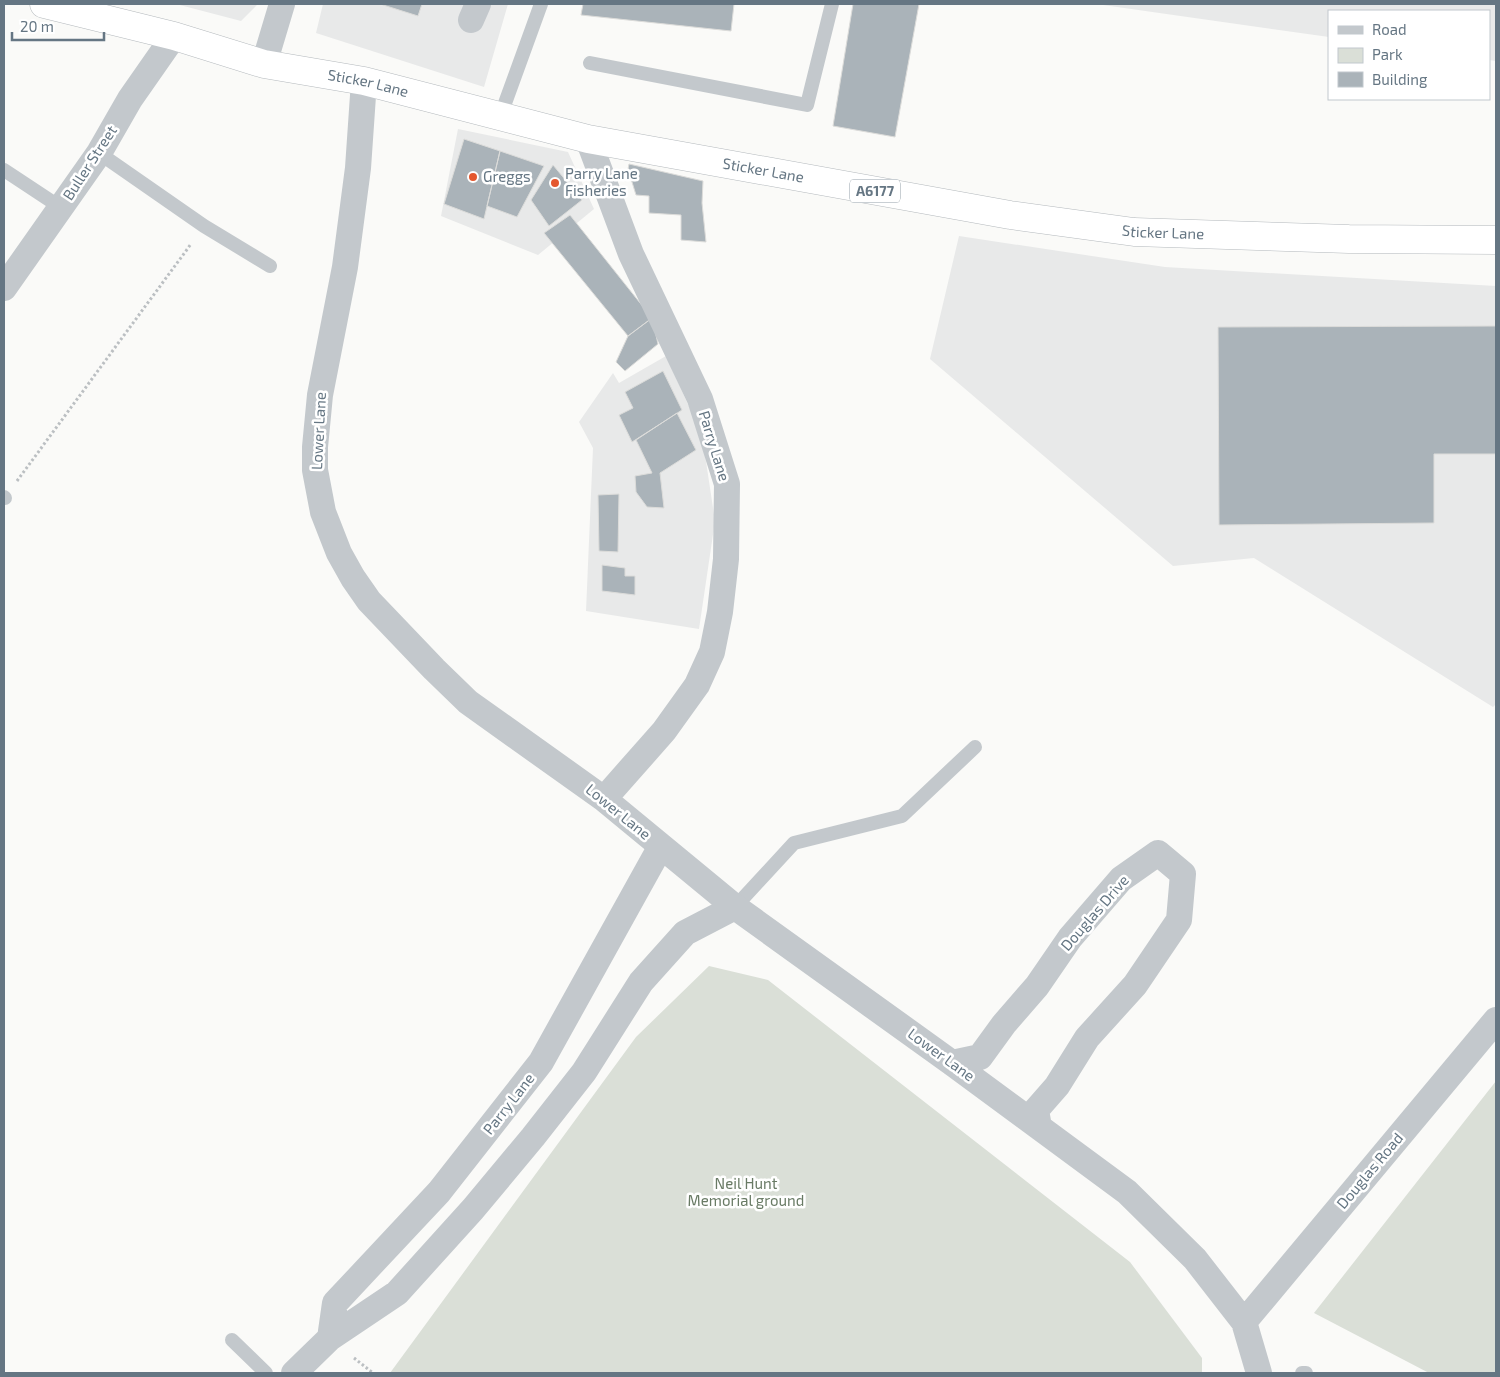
<svg xmlns="http://www.w3.org/2000/svg" width="1500" height="1377" font-family="'Exo 2',sans-serif">
  <rect width="100%" height="100%" fill="#fafaf8"/>
  <path fill="#e8e9e9" d="M176,4H258L241,21Z
    M323,4H508L484,87L316,33Z
    M1096,4H1496V61L1489,60V11H1329V37Z
    M458,129L568,152L594,209L538,255L441,216Z
    M959,236L1165,267L1496,286V704L1493,707L1254,558L1173,566L930,359Z
    M666,356L702,435L715,521L699,629L586,611L593,448L579,422L613,373L619,383Z"/>
  <path fill="#dadfd7" d="M709,966L768,980L1130,1262L1202,1358V1373H390L636,1037Z
    M1496,1081V1373H1429L1314,1313Z"/>
  <path fill="#aab3b9" stroke="#dcdcda" d="M380,4H422L418,16Z
    M583,4H734L731,31L581,15Z
    M853,4H919L895,137L833,126Z
    M464,139L500,151L484,219L444,204Z
    M500,151L544,166L517,217L487,206Z
    M629,164L703,181L702,203L706,242L681,240V215L649,213V196L636,195L628,169Z
    M553,165L582,200L549,226L531,200Z
    M570,215L652,318L628,336L544,233Z
    M652,318L658,344L625,371L616,362L628,336Z
    M1496,326V454H1434V523L1219,525L1218,327Z
    M663,371L682,410L632,442L619,415L633,408L625,392Z
    M677,413L696,450L660,473L664,508L647,507L636,492L635,476L652,473L636,440Z
    M619,494L618,552L599,551L598,495Z
    M602,565L625,568V576H635V595L602,591Z"/>
  <g fill="none" stroke-linecap="round" stroke-linejoin="round">
    <defs>
      <g id="trunk">
        <path id="s1" d="M44,4L174,36L264,64L364,81L588,139L1010,215L1134,232L1349,239L1496,240"/>
      </g>
    </defs>
    <use href="#trunk" stroke="#b4b9bd" stroke-width="29"/>
    <path stroke="#bbbfc2" stroke-width="3" stroke-dasharray="2.5 2.5" stroke-linecap="butt" d="M17,481L191,244
      M354,1358L373,1373"/>
    <path stroke="#c3c8cc" stroke-width="14" d="M590,63L807,105L832,4
      M500,117L541,4
      M99,153L204,226L270,266
      M4,170L60,207
      M4,497L5,498
      M735,907L794,843L902,816L975,747
      M232,1340L266,1373
      M1302,1373H1306"/>
    <path stroke="#c3c8cc" stroke-width="26" d="M471,20L478,4
      M264,64L282,4
      M364,81L358,168L345,267L320,395L315,447V470L323,512L339,553L353,578L369,601L434,669L468,702L604,799L735,907L952,1063L1127,1192L1195,1259L1244,1322L1259,1373
      M588,139L631,254L700,399L727,484L726,559L720,612L712,652L697,685L664,731L604,799
      M4,288L99,153L130,99L174,36
      M952,1063L980,1057L1004,1024L1037,986L1070,938L1121,879L1158,853L1183,874L1179,920L1135,985L1087,1038L1057,1086L1036,1110L1039,1127
      M1244,1322L1496,1020
      M330,1338L335,1303L439,1192L541,1062L661,846
      M294,1373L330,1338L397,1293L473,1209L533,1137L584,1072L641,982L685,933L735,907"/>
    <use href="#trunk" stroke="#fff" stroke-width="28"/>
  </g>
  <g fill="#e4572e" stroke="#fff" stroke-width="2">
    <circle cx="473" cy="177" r="5"/>
    <circle cx="555" cy="183" r="5"/>
  </g>
  <g text-anchor="middle" stroke-width="5" stroke-linejoin="round" paint-order="stroke">
    <rect fill="#fff" stroke="#939fa8" stroke-width="1" x="850" y="179.5" width="50" height="23" rx="4"/>
    <g font-size="14" font-weight="bold" fill="#657683">
      <text x="875" y="196">A6177</text>
    </g>
    <g font-size="15" fill="#657683" stroke="#fff">
      <text dy="5" stroke="none"><textPath href="#s1" startOffset="334">Sticker Lane</textPath></text>
      <text transform="translate(90 163) rotate(-57)" y="5">Buller Street</text>
      <text dy="5" stroke="none"><textPath href="#s1" startOffset="739">Sticker Lane</textPath></text>
      <text dy="5" stroke="none"><textPath href="#s1" startOffset="1144">Sticker Lane</textPath></text>
      <text transform="translate(319 431) rotate(-87)" y="5">Lower Lane</text>
      <text transform="translate(714 446) rotate(73)" y="5">Parry Lane</text>
      <text transform="translate(618 812) rotate(39)" y="5">Lower Lane</text>
      <text transform="translate(1095 913) rotate(-49)" y="5">Douglas Drive</text>
      <text transform="translate(941 1055) rotate(36)" y="5">Lower Lane</text>
      <text transform="translate(509 1104) rotate(-52)" y="5">Parry Lane</text>
      <text transform="translate(1370 1171) rotate(-50)" y="5">Douglas Road</text>
    </g>
    <g font-size="15" fill="#657683" stroke="#fff" text-anchor="start">
      <text x="565" y="179">Parry Lane<tspan x="565" dy="17">Fisheries</tspan></text>
      <text x="483" y="182">Greggs</text>
    </g>
    <g font-size="15" fill="#687a64" stroke="#fff">
      <text x="746" y="1189">Neil Hunt<tspan x="746" dy="17">Memorial ground</tspan></text>
    </g>
  </g>
  <rect width="1500" height="1377" fill="none" stroke="#657683" stroke-width="10"/>
  <rect x="1328" y="10" width="162" height="90" fill="#ffffff" stroke="#c1c8cd"/>
  <rect x="1338" y="26" width="25" height="8" fill="#c3c8cc" stroke="#c1c8cd"/>
  <text x="1372" y="35" font-size="15" fill="#657683">Road</text>
  <rect x="1338" y="48" width="25" height="15" fill="#dadfd7" stroke="#c1c8cd"/>
  <text x="1372" y="60" font-size="15" fill="#657683">Park</text>
  <rect x="1338" y="72" width="25" height="15" fill="#aab3b9" stroke="#c1c8cd"/>
  <text x="1372" y="85" font-size="15" fill="#657683">Building</text>
  <path d="M12 32v8h92v-8" fill="none" stroke="#657683" stroke-width="2.5"/>
  <text x="20" y="32" font-size="15" fill="#657683" stroke="#ffffff" stroke-width="4" paint-order="stroke">20 m</text>
</svg>
